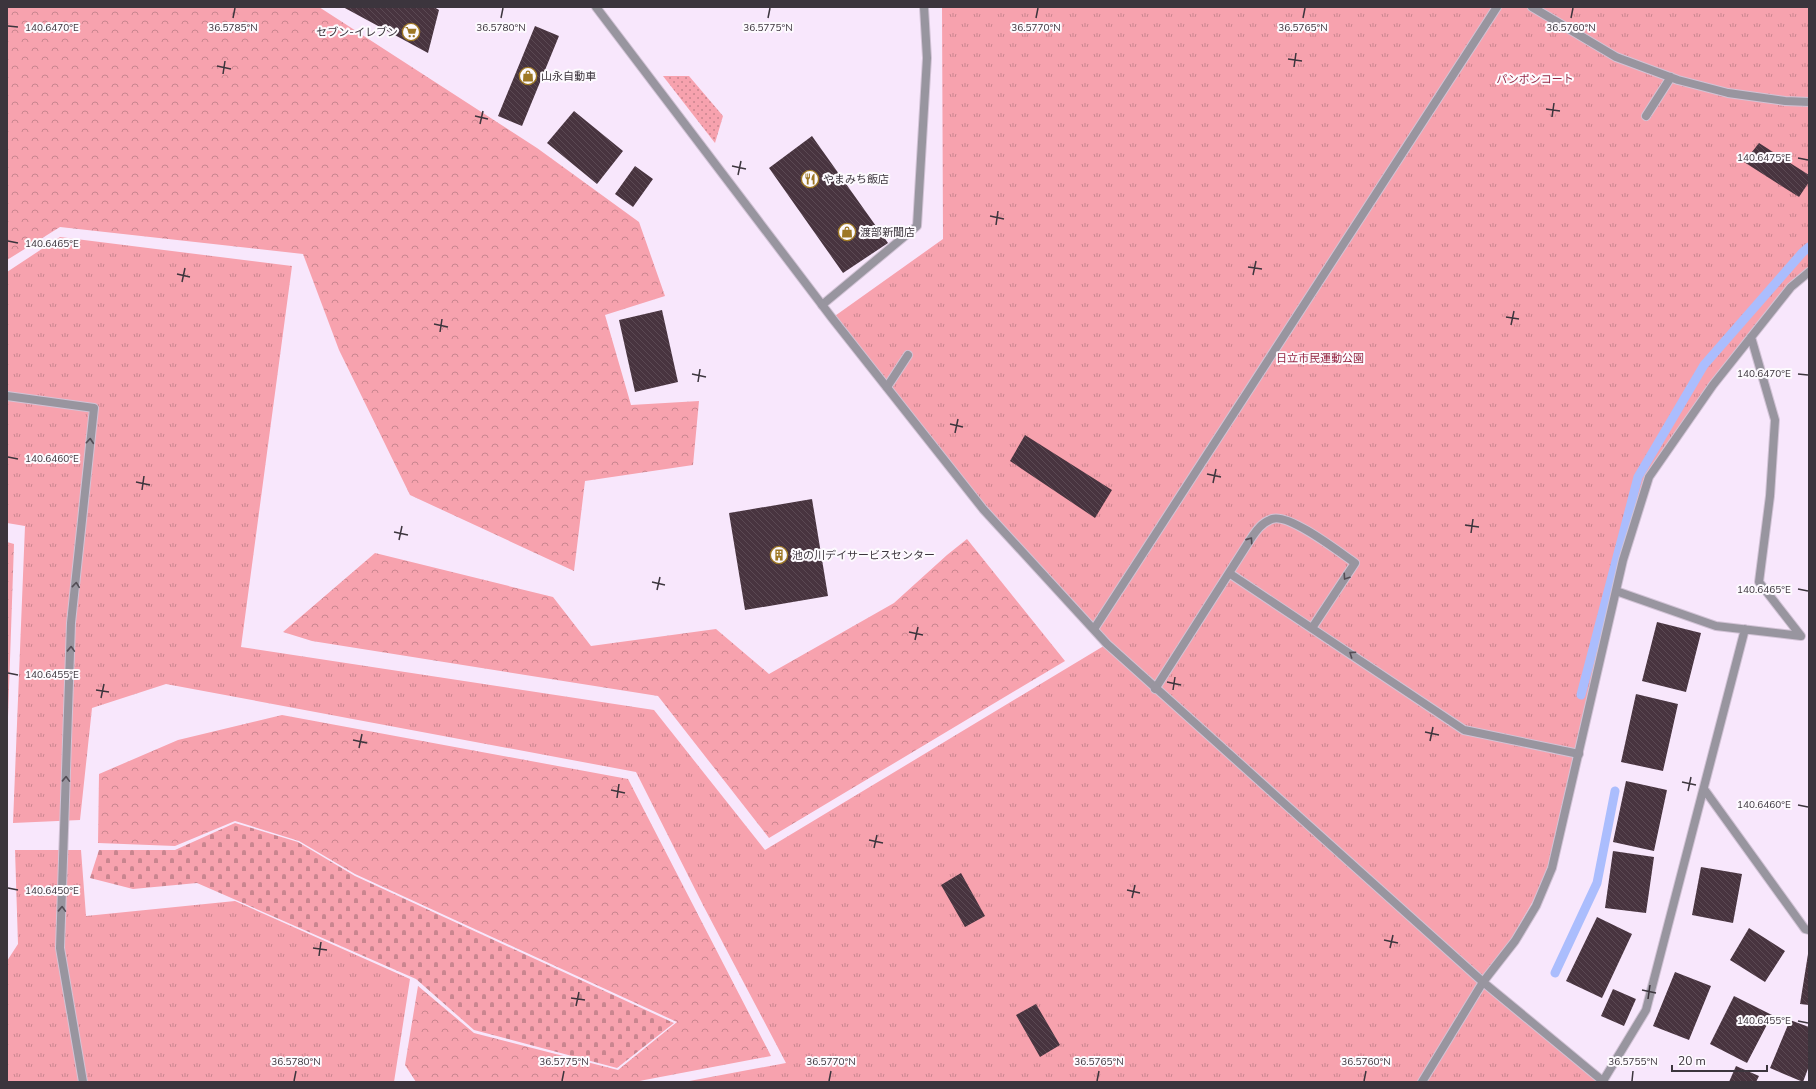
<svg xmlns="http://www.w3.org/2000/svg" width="1816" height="1089" font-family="'Nunito Sans','Noto Sans JP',sans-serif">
  <defs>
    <pattern id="forest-crowns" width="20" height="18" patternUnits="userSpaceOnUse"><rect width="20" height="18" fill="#f7a2ae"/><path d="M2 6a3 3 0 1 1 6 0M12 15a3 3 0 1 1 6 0" fill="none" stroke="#c9858f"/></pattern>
    <pattern id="cemetery-stones" width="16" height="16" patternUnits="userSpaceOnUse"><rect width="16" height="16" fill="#f7a2ae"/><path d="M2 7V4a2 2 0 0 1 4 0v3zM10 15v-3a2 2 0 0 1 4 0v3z" fill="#c9858f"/></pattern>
    <pattern id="park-tufts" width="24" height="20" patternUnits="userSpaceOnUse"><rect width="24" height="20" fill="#f7a2ae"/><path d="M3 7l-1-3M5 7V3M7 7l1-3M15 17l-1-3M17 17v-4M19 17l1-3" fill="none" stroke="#c9858f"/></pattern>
    <pattern id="garden-dots" width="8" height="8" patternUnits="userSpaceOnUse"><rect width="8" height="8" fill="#f7a2ae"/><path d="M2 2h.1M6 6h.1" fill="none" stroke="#c9858f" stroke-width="1.8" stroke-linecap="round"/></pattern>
    <pattern id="building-back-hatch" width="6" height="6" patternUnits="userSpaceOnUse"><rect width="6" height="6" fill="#48343f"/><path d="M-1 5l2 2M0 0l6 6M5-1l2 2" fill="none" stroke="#5b4953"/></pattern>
  </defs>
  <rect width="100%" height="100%" fill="#f8e7fc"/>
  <path fill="url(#forest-crowns)" d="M7,7H319L537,148L639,222L665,296L605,315L631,405L699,401L693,465L585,481L574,571L410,495L339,350L303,254L60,227L7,260Z
    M967,539L1065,661L769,838L658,696L312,641L283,632L375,553L553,597L591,646L716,629L769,674L894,603L947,555Z
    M7,542L14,544L7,746Z
    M282,715L628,779L771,1056L634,1082H416L405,1065L418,986L474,1033L618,1070L677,1022L355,874L299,841L235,821L175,846L98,843L99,774L178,740Z"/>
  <path fill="url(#cemetery-stones)" d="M235,823L298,842L355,876L674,1023L617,1068L474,1030L416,979L197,883L133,889L90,878L99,850H175Z"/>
  <path fill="url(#park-tufts)" d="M942,7H1809V272L1791,287L1649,477L1623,560L1552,868L1510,941L1484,981L1604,1082H684L786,1063L704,907L636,772L166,684L92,708L80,820L13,823L25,526L7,523V272L60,237L292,266L241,647L654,710L765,850L1107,644L983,509L832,318L943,239Z
    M15,850H81L86,916L235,901L410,979L394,1082H7V961L18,944Z"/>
  <path fill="url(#garden-dots)" d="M663,76H689L723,116L715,143Z"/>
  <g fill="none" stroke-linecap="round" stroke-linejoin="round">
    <path stroke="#abbdfd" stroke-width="9" d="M1581,695L1638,477L1704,365L1802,253L1809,247
      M1555,973L1597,883L1615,791"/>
  </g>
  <path fill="url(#building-back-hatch)" d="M343,7H434L439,10L428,53Z
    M535,26L559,36L522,126L498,116Z
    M574,111L623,151L597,184L547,143Z
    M812,136L888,243L843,273L769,168Z
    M1759,143L1809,175V182L1799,197L1744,162Z
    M635,166L653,179L633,207L615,194Z
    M662,310L678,382L635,392L619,320Z
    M1025,435L1112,490L1095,518L1010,461Z
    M812,499L828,596L745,610L729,513Z
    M1657,622L1701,633L1686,692L1642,681Z
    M1636,694L1678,704L1663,771L1621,762Z
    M1626,781L1667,790L1654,851L1613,842Z
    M1613,851L1654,857L1646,913L1605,908Z
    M1701,867L1742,874L1733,923L1692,915Z
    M961,873L985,916L965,927L941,885Z
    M1597,917L1632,934L1602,998L1566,981Z
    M1749,928L1785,951L1765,982L1730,960Z
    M1808,954H1809V1005L1800,1004Z
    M1675,972L1711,986L1689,1040L1653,1026Z
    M1613,989L1636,999L1624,1026L1601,1016Z
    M1734,996L1772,1015L1747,1063L1710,1044Z
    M1036,1004L1060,1045L1040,1057L1016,1015Z
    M1790,1020L1809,1027V1066L1803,1082L1770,1068Z
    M1736,1066L1759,1076L1756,1082H1729Z"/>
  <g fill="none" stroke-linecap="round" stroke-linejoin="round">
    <defs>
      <path id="service" d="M1532,7L1616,57L1678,80L1728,93L1785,101L1809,102
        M1646,116L1671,77
        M887,387L908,355
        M7,396L94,408L71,623L60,948L83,1082
        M1229,573L1464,730L1579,754
        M1094,629L1497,7
        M1155,689L1250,540C1256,531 1261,523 1272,519C1289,513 1339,552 1355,563L1312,628"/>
      <path id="minor" d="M822,305L917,226L927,58L924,7
        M1616,591L1716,626L1801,636L1759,582L1770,496L1775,420L1751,337
        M1704,789L1805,929L1809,930
        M1483,982L1515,941L1536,906L1552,868L1623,560L1649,477L1713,385L1791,287L1809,272
        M1603,1081L1646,1010L1745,629"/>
      <path id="tertiary" d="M596,7L832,318L983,509L1107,644L1483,982L1604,1082
        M1422,1082L1483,982"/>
    </defs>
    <use href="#service" stroke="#d2c3d6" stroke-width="10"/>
    <use href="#minor" stroke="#d2c3d6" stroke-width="10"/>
    <use href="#tertiary" stroke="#d2c3d6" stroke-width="10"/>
    <use href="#service" stroke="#98959f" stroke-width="8"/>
    <use href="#minor" stroke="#98959f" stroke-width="8"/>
    <use href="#tertiary" stroke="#98959f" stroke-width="8"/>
  </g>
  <defs><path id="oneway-chevron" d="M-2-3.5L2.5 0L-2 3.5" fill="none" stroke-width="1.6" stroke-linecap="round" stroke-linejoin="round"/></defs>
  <g stroke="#534d56">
    <use href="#oneway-chevron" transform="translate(90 441) rotate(-85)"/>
    <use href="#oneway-chevron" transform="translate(1250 540) rotate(-55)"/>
    <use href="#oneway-chevron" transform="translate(1346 577) rotate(124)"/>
    <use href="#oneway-chevron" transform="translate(76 585) rotate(-84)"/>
    <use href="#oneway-chevron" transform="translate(71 649) rotate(-88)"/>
    <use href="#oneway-chevron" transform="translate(1352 654) rotate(-146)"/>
    <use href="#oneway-chevron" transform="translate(66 779) rotate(-88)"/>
    <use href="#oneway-chevron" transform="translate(62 909) rotate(-88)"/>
  </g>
  <path fill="none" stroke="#3c353d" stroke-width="1.5" d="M233,18L235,8M501,18L503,8M768,18L770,8M1036,18L1038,8M1303,18L1305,8M1571,18L1573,8M8,26L18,27M1288,59L1302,61M217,66L231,69M1294,67L1296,53M223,74L225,61M1546,109L1560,111M475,116L488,119M1552,117L1554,103M480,124L483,111M1798,158L1808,160M732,166L746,169M738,175L741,161M990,216L1004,219M996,225L998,211M8,241L18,243M1248,267L1262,269M177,274L190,277M1253,275L1256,261M182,282L185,268M1506,317L1519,319M434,324L448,327M1511,325L1514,311M440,332L442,319M692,374L706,377M1798,374L1808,375M698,382L700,369M950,424L963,427M955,433L958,419M8,457L18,459M1207,474L1221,477M136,482L150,485M1213,483L1216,469M142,490L144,476M1465,525L1479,527M394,532L408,535M1471,533L1473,519M399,540L402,526M652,582L665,585M1798,589L1808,591M657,590L660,577M909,632L923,635M915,640L918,627M8,673L18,675M1167,682L1181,685M96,690L109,692M1173,690L1175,677M101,698L104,684M1425,732L1439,735M353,740L367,743M1430,741L1433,727M359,748L362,734M1682,782L1696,785M611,790L625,793M1688,791L1691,777M617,798L619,784M1798,805L1808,807M869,840L883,843M874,848L877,835M8,888L18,890M1127,890L1140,893M1132,898L1135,885M1384,940L1398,943M313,948L327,950M1390,948L1393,935M319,956L321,942M1642,990L1656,993M571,998L585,1000M1648,999L1650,985M576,1006L579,992M1798,1021L1808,1023M294,1081L296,1071M562,1081L564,1071M829,1081L831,1071M1097,1081L1099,1071M1364,1081L1366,1071M1632,1081L1633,1071"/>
  <defs>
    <symbol id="supermarket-ring" viewBox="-11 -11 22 22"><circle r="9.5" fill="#fdfafe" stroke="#9e7825" stroke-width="1.5"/><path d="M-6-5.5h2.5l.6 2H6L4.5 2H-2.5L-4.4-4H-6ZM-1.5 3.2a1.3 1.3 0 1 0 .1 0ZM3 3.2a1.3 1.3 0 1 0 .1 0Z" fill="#9e7825"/></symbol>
    <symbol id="shop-ring" viewBox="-11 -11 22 22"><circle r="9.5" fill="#fdfafe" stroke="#9e7825" stroke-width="1.5"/><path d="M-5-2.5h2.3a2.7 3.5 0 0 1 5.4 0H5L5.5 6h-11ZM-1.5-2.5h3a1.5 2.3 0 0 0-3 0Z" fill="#9e7825"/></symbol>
    <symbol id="restaurant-ring" viewBox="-11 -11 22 22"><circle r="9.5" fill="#fdfafe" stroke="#9e7825" stroke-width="1.5"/><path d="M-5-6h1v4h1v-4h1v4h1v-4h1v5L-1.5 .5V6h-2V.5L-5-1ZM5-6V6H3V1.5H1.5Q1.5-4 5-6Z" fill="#9e7825"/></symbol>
    <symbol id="building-ring" viewBox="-11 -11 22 22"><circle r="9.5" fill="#fdfafe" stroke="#9e7825" stroke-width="1.5"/><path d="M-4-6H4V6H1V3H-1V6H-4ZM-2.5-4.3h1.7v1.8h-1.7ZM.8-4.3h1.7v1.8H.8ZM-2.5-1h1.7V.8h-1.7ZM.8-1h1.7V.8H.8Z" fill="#9e7825"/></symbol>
  </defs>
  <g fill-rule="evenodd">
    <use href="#supermarket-ring" x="401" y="22" width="20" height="20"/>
    <use href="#shop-ring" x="518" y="66" width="20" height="20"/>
    <use href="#restaurant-ring" x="800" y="169" width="20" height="20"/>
    <use href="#shop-ring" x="837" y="222" width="20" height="20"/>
    <use href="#building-ring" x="769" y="545" width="20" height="20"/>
  </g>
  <g text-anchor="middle" stroke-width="4" stroke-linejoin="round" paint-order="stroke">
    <g font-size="11" fill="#3c353d" stroke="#fdfafe" text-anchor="start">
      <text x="398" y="36" text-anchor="end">セブン-イレブン</text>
      <text x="541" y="80">山永自動車</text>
      <text x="823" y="183">やまみち飯店</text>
      <text x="860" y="236">渡部新聞店</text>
      <text x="792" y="559">池の川デイサービスセンター</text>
    </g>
    <g font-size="11" fill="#942643" stroke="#fdfafe">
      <text x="1535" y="83">パンポンコート</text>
      <text x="1320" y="362">日立市民運動公園</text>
    </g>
  </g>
  <g font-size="10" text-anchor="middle" fill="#3c353d" stroke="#fdfafe" stroke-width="4" stroke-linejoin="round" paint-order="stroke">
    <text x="52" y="31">140.6470°E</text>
    <text x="233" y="31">36.5785°N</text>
    <text x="501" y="31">36.5780°N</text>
    <text x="768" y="31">36.5775°N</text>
    <text x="1036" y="31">36.5770°N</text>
    <text x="1303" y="31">36.5765°N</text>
    <text x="1571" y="31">36.5760°N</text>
    <text x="1764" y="161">140.6475°E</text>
    <text x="52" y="247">140.6465°E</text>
    <text x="1764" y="377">140.6470°E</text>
    <text x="52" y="462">140.6460°E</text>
    <text x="1764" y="593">140.6465°E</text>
    <text x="52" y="678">140.6455°E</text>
    <text x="1764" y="808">140.6460°E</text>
    <text x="52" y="894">140.6450°E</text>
    <text x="1764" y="1024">140.6455°E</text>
    <text x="296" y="1065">36.5780°N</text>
    <text x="564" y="1065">36.5775°N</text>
    <text x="831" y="1065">36.5770°N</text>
    <text x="1099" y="1065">36.5765°N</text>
    <text x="1366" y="1065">36.5760°N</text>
    <text x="1633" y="1065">36.5755°N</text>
  </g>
  <rect width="1816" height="1089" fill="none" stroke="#3c353d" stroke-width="16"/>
  <path d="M1672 1065v6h95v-6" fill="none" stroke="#3c353d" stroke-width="2"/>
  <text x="1678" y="1065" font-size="12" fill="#3c353d" stroke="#fdfafe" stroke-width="3" paint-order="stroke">20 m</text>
</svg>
